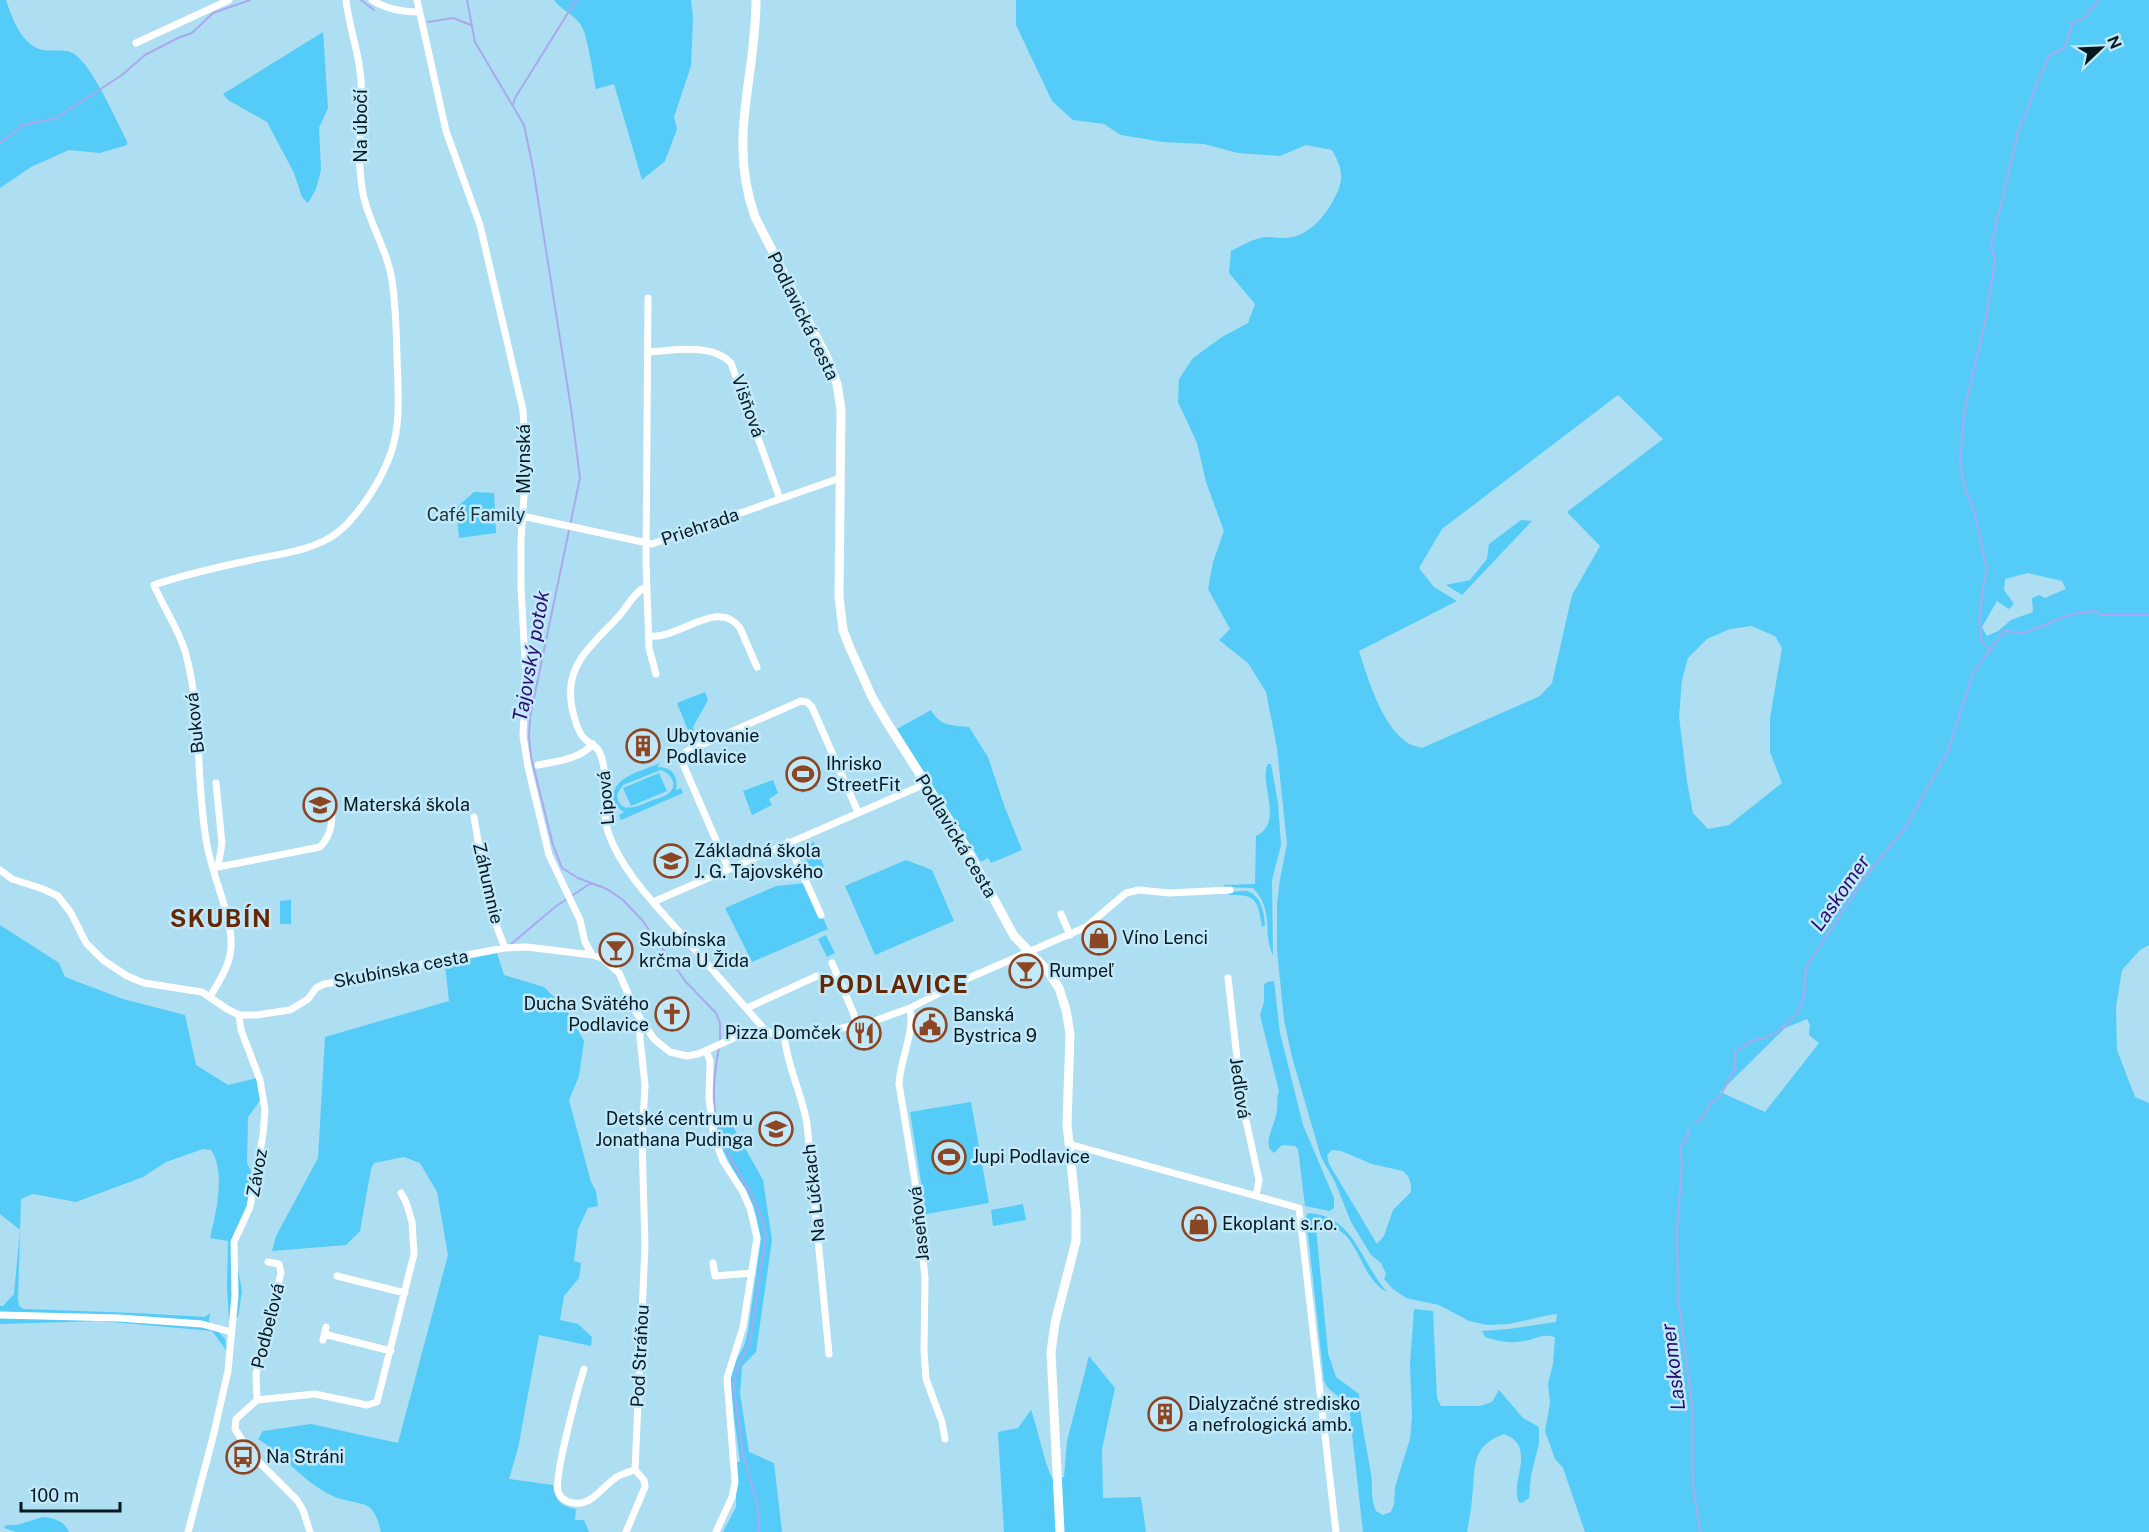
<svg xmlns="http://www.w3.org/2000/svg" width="2149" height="1532" font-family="'Public Sans',sans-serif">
  <rect width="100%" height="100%" fill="#addef2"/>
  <path fill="#54ccf7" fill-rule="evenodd" d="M0,0H6C12,18 22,46 43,50C56,52 68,47 78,57C95,72 116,120 127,141V145L100,153L69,150L31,167L0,188Z
    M554,0H691L693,18L691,66L674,117L677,129L665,161L642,180L614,84L596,89C593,75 588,36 581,25C572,13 560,9 554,0Z
    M1016,0H2149V945L2140,950L2122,970L2116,1007L2117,1050L2135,1097L2149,1103V1532H1585L1563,1468L1555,1459L1545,1431L1550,1403L1548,1384L1553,1364L1555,1337C1540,1333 1538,1339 1523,1341C1510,1344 1498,1341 1485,1337L1482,1331L1509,1329L1556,1322L1557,1314L1549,1315L1509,1324L1487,1325L1469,1321L1439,1305L1406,1298L1393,1289L1384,1279L1386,1274L1381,1263L1371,1255L1351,1222L1335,1182L1321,1157L1292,1057L1284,1020L1277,949V904L1280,879L1287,844L1277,748L1266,692L1248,663L1219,640L1230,629L1208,589L1213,562L1224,531L1206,482L1197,443L1178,402L1179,379L1193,358L1222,337L1248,323L1255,304L1229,273L1231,251C1241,246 1250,240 1261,238C1268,236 1276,238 1283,238C1308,238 1325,217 1335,197C1345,178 1342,168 1332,150L1306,145L1280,156L1238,153L1204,144L1163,142L1121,135L1104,124L1073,120L1052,101L1016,25ZM1618,395L1663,439L1567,512L1600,546L1572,595L1552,683L1540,696L1422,748C1417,746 1409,745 1405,741C1381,723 1368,679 1359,651L1457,601L1434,587L1419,568L1442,529ZM2028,573L2062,581L2066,589L2045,598L2039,595L2032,598L2033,612L2011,620L1998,631L1987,636L1982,627L1997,601L2009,609L2014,604L2004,590L2005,579ZM1751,626L1775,636L1782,648L1770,718V752L1782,783L1729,825L1708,829L1693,813L1687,782L1679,716L1682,680L1688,658L1707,639L1730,629ZM1807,1019L1810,1025L1809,1035L1819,1043L1765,1112L1720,1092L1785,1028ZM1332,1150L1341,1151L1372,1164L1403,1171L1408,1176L1411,1185V1192L1393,1210L1384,1236L1377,1244L1329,1164L1327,1155Z
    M323,32L328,108L319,128L321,170L316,189L308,203L302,197L294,173L267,122L228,100L223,94Z
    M474,492L494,493L496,533L459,538L456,508Z
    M1521,520L1532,521L1462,595L1446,585L1470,580L1487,559L1489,544Z
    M705,692L708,700L693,727L697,738L692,740L677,703Z
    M931,710C941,727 951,725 969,727L988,757L1004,805L1022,850L991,863L988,858L981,862L897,729Z
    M804,756L818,786L802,793L789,763Z
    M660,763L657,767C672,767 679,776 676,790L681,788L683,793L621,820L619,815L624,812L617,807L613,798C613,776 643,771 660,763ZM661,770C670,773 678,783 670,792C667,796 659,798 653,800C641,805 618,817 617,794L623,785Z
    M1268,764H1271L1278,803L1281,845L1272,880L1273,955C1262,933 1275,911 1253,888L1223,887L1224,885L1255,884L1256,836C1285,822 1258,781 1268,764Z
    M659,773L667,791L631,806L623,788Z
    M773,780L778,793L769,799L772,805L752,815L743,791Z
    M814,842L824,867L812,873L801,848Z
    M906,860L932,870L954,921L875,955L845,886Z
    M807,883L828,929L752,962L725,908L776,886Z
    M1247,891C1261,895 1264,912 1265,925L1262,927C1258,901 1257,894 1229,895L1227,892Z
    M291,900V924H280V901Z
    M0,925L59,963L65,977L123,999L185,1015L196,1065L228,1085L257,1078L261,1099L248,1117L247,1163L253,1175L249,1204L235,1252L242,1291L238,1317L229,1320L227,1288L228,1241L210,1238C216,1213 226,1172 211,1150L203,1149L166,1162L143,1177L76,1202L33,1194L21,1199L18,1299L19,1306L24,1309L135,1313L205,1317L210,1313L209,1321L225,1339L226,1350L212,1331L101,1321L0,1324V1306H3L14,1294L20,1230L0,1214Z
    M826,935L835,953L827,957L818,939Z
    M497,953L504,975L544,987L565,1008L584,1041L579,1076L569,1100L591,1182L596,1191L598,1206L588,1208L578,1229L574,1261L581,1263L579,1278L564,1296L560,1320L578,1324L592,1337L591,1346L539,1335L518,1448L509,1479L553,1485C554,1500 562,1507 576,1509L575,1520H584L589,1532H381C379,1523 376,1513 369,1507C363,1502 342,1501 333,1496C304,1483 285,1456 258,1439L263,1431L311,1424L398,1443L448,1255L437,1192L420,1163L404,1157L374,1163L371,1169L360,1231L346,1245L272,1251L276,1236L318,1158L325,1037L449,1001L445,964Z
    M1274,981L1280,1033L1303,1125L1334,1198V1208L1330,1211L1305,1206L1298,1149L1295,1146L1282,1145L1274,1153L1269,1148C1269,1145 1268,1141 1269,1138C1271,1129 1276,1119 1277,1110C1278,1102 1276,1100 1279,1091L1260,1015L1264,1002V985L1267,982Z
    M971,1102L989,1203L926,1214L910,1112Z
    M726,1114L763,1180L772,1240L756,1352L742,1366L740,1393L749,1452L774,1463L782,1532H723L736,1507V1462H740L730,1386L733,1366L744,1346L748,1331L761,1239L756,1215L722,1148L715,1116Z
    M1023,1204L1026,1220L993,1226L991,1210Z
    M1308,1213C1354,1215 1361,1263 1387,1292C1356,1277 1359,1217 1316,1228L1328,1353L1336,1377L1359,1394C1360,1421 1367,1447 1371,1474C1373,1487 1370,1498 1376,1511L1383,1515L1391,1512L1394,1504L1395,1487L1410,1439L1412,1417L1410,1364L1414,1309L1433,1311L1437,1398L1441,1406H1480L1492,1402L1499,1390L1523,1418L1539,1427V1444L1531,1475L1529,1498L1522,1503L1519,1502C1509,1483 1538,1446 1504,1434C1469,1447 1476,1468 1472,1499C1471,1510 1469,1521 1467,1532H1363L1349,1406L1327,1387L1324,1381L1306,1216Z
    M1089,1356L1115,1388L1102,1449L1103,1498L1141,1497L1146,1532H1004L998,1432L1018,1428L1031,1410C1039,1432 1042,1456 1052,1478L1064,1477L1067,1441Z
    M43,1517C54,1518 64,1521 69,1532H16L4,1528L5,1526C8,1524 12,1525 15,1525C23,1524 34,1519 43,1517Z"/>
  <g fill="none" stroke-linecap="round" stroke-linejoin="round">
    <path stroke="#aba9ee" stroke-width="2" d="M361,0L374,10
      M467,0L475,42L524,125L533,168L571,408L580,478L530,717L529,737L531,757L553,845L562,868L578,878L607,889L623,900L642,920L686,982L716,1013L720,1023V1042
      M428,22L453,18L471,25
      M513,105L515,98L576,0
      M0,143L23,125L56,118L122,75L145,55L178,38L192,33L213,13L250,0
      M1989,650L1981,640V627L1979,624L1984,580L1987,571L1973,506L1965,490L1960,462L1964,412L1986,317L1995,260L1991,246L2018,132L2042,71L2050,55L2064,48L2073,22L2083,19L2099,0
      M510,945L555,907L591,883
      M719,1047C713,1079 710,1114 724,1145C738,1175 759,1200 766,1234L750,1343L736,1370L734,1389L743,1455L757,1502L759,1521L758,1532
      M1694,1123L1702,1118L1711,1103L1721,1095L1735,1068V1052L1751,1041L1767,1037L1781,1029L1797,1014L1804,995L1806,967L1868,873L1905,828L1948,751L1973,673L2004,631L2024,633L2072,614L2095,611L2102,615H2149
      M1689,1128L1686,1140L1680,1147L1682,1162L1677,1232L1678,1298L1692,1405L1693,1486L1700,1532"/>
    <path stroke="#fff" stroke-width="7" d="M372,0C386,9 403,12 419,12
      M417,0L446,131L480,225L523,410L526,466L521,540V589L526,676L523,736L528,767L549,855L580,920L585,942L592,955
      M136,43L229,0
      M648,298L646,562L649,648L656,674
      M648,352C673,351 711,342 731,363L780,499
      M522,516L652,544L840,478
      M647,586C634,592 628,606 619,616C590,648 560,667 574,716C576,724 579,735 586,740C593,746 598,746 601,756C610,781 600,807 608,832C622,872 655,904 682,935C710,967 738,999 766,1031
      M649,636C679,640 718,597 740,628L757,667
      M538,765C558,761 578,760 593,744
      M216,783L222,843L218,867
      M474,817L489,906L505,948
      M788,842L821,915
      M213,868L320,847C334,832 333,816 330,797
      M728,868L683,764V757L687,751L801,701L807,702L812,707L858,812
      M0,870L12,879L43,889L58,896L71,913L86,943L103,960L127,976L144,983L202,992L227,1009L239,1015H257L290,1010L308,999L316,988L324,984L371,977L438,960L505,948L527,947L592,955L602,958L619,973L636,1012L654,1039L670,1052L687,1056L698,1054L743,1034L766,1031L773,1034L784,1035L833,1030L874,1021L910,1008L971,977L1086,927L1126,893L1139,890L1169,893L1230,890
      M653,902L925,784
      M1061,914L1070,935
      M832,963L853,1012L857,1025
      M1228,978L1242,1102L1259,1180L1256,1196
      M210,997C219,981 230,966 231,947C233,919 212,875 207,845C195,781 203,714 185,651C178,628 163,607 154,585C186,574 218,567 251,560C279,554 313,551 337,533C349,524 358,512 367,499C403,446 399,418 397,356C396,329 396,301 391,275C386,248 370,224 364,198C355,159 363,119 361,80C359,51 349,28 346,0
      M747,1008L817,976
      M910,1008C915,1033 900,1059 899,1084L915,1182L925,1278L924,1351L926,1379L942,1422L945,1439
      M784,1035C787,1066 802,1094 807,1124L829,1354
      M706,1050L710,1061L709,1098L714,1137L723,1161L743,1192L750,1208L757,1238L743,1327L727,1378L735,1482L732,1497L716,1532
      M1069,1144L1299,1208L1336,1532
      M713,1263L715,1276L752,1273
      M337,1276L405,1293
      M0,1315L119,1318L202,1324L231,1332
      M324,1334L391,1351
      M323,1340L326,1327
      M584,1369C578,1388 554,1476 558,1491C561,1501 571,1504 581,1503C594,1501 603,1487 614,1479C620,1474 628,1472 635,1470
      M257,1400L256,1374L281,1273L279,1264L268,1262
      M635,1470L645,1246L642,1140L645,1085L640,1038V1032L644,1025
      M188,1532L213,1437L228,1371L235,1296L234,1242L250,1207L263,1135L265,1110L260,1080L241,1030L239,1015
      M310,1532L303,1510L297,1500L251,1454L235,1429L236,1419L257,1400L315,1394L367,1405L377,1402L414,1254L412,1222L406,1202L401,1193
      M626,1532L645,1487L644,1480L635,1470"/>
    <path stroke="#fff" stroke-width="9" d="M756,0C756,79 727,138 755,217L828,360L837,384L841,410L839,597L843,630L850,648L872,697L886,721L963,842L1014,936L1047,970L1059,988L1066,1010L1070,1034L1067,1124L1076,1211V1241L1055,1323L1051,1352L1060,1532"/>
  </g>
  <defs>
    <symbol id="building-ring" viewBox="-11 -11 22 22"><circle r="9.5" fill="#c2e9fa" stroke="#8d4623" stroke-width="1.5"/><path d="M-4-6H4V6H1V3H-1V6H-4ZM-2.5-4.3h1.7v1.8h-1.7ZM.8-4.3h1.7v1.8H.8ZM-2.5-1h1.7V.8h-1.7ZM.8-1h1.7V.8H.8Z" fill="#8d4623"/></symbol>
    <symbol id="stadium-ring" viewBox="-11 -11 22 22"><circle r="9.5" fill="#c2e9fa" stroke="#8d4623" stroke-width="1.5"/><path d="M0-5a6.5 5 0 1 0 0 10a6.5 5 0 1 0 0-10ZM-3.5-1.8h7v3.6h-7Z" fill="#8d4623"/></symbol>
    <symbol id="school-ring" viewBox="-11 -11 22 22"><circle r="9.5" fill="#c2e9fa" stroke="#8d4623" stroke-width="1.5"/><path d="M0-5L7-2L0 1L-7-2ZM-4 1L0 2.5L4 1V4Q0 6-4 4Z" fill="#8d4623"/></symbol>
    <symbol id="shop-ring" viewBox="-11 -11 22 22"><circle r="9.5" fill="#c2e9fa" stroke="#8d4623" stroke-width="1.5"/><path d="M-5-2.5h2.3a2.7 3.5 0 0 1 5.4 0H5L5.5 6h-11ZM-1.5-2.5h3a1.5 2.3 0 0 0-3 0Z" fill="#8d4623"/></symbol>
    <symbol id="bar-ring" viewBox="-11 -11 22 22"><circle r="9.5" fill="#c2e9fa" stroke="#8d4623" stroke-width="1.5"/><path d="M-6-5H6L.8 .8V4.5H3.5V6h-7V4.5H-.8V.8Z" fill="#8d4623"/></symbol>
    <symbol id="church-ring" viewBox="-11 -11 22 22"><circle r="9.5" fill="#c2e9fa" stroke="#8d4623" stroke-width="1.5"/><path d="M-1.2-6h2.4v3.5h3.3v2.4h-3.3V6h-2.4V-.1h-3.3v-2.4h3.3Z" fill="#8d4623"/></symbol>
    <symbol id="civic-ring" viewBox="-11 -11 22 22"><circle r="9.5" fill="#c2e9fa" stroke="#8d4623" stroke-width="1.5"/><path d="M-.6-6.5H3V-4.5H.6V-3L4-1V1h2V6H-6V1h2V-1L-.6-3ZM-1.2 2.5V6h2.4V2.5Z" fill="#8d4623"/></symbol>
    <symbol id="restaurant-ring" viewBox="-11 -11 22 22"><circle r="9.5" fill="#c2e9fa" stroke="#8d4623" stroke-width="1.5"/><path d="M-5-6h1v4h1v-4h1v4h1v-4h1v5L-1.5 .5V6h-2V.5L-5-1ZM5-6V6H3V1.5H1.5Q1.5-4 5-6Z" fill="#8d4623"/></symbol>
    <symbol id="bus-ring" viewBox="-11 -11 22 22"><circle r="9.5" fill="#c2e9fa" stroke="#8d4623" stroke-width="1.5"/><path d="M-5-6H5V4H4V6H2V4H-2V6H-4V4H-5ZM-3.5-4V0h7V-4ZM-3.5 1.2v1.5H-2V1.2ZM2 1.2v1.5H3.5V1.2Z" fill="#8d4623"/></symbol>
  </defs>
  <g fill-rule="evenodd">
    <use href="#building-ring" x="624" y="727" width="38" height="38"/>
    <use href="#stadium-ring" x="784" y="755" width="38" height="38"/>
    <use href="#school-ring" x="301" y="786" width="38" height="38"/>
    <use href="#school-ring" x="652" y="842" width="38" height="38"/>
    <use href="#shop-ring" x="1080" y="919" width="38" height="38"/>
    <use href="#bar-ring" x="597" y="931" width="38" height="38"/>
    <use href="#bar-ring" x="1007" y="952" width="38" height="38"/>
    <use href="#church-ring" x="653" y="995" width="38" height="38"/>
    <use href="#civic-ring" x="911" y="1006" width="38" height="38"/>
    <use href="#restaurant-ring" x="845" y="1014" width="38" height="38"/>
    <use href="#school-ring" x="757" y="1110" width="38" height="38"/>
    <use href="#stadium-ring" x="930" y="1138" width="38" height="38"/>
    <use href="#shop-ring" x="1180" y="1205" width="38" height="38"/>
    <use href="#building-ring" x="1146" y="1395" width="38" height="38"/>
    <use href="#bus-ring" x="224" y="1438" width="38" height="38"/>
  </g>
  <g text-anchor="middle" stroke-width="5" stroke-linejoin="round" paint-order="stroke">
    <g font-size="18" fill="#061920" stroke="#c2e9fa">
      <text transform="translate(361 126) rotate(-90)" y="6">Na úbočí</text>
      <text transform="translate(803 316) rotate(64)" y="6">Podlavická cesta</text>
      <text transform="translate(748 406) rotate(70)" y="6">Višňová</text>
      <text transform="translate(524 459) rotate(-90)" y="6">Mlynská</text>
      <text transform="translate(700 527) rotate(-19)" y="6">Priehrada</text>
      <text transform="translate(195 723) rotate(-96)" y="6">Buková</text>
      <text transform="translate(606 798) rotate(-95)" y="6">Lipová</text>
      <text transform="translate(956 836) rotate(59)" y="6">Podlavická cesta</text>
      <text transform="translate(488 883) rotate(77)" y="6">Záhumnie</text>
      <text transform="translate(401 969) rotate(-11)" y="6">Skubínska cesta</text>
      <text transform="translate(1240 1088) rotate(82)" y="6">Jedľová</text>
      <text transform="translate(257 1173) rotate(-80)" y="6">Závoz</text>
      <text transform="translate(814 1193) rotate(-96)" y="6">Na Lúčkach</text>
      <text transform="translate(919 1224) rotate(-96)" y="6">Jaseňová</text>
      <text transform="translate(268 1326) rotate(-76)" y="6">Podbeľová</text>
      <text transform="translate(640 1356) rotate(-87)" y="6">Pod Stráňou</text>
    </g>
    <g font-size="18" fill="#18343e" stroke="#c2e9fa">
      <text x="476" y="521">Café Family</text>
    </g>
    <g font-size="18" fill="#061920" stroke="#c2e9fa" text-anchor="start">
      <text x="666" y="742">Ubytovanie<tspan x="666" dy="21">Podlavice</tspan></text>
      <text x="826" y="770">Ihrisko<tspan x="826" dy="21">StreetFit</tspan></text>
      <text x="343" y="811">Materská škola</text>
      <text x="694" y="857">Základná škola<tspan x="694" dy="21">J. G. Tajovského</tspan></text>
      <text x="1122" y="944">Víno Lenci</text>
      <text x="639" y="946">Skubínska<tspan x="639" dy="21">krčma U Žida</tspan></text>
      <text x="1049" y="977">Rumpeľ</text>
      <text x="649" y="1010" text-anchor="end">Ducha Svätého<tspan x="649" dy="21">Podlavice</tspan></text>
      <text x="953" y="1021">Banská<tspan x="953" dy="21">Bystrica 9</tspan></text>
      <text x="841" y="1039" text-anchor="end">Pizza Domček</text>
      <text x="753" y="1125" text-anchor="end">Detské centrum u<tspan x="753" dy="21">Jonathana Pudinga</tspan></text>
      <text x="972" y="1163">Jupi Podlavice</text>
      <text x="1222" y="1230">Ekoplant s.r.o.</text>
      <text x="1188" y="1410">Dialyzačné stredisko<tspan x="1188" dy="21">a nefrologická amb.</tspan></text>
      <text x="266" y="1463">Na Stráni</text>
    </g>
    <g font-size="20" font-style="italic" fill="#2b0d72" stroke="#c2e9fa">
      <text transform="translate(531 656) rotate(-80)" y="7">Tajovský potok</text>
      <text transform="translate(1840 893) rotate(-55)" y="7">Laskomer</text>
      <text transform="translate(1673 1367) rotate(-97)" y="7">Laskomer</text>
    </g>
    <g font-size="24" font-weight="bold" letter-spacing="1.5" fill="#662703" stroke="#c2e9fa">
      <text x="221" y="927">SKUBÍN</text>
      <text x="894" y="993">PODLAVICE</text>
    </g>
  </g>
  <g transform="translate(2101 48) rotate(67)" stroke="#c2e9fa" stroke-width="4.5" paint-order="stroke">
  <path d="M0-4.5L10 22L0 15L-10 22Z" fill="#061920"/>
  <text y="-9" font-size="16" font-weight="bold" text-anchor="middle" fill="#061920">N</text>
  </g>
  <path d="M21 1502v9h99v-9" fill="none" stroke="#061920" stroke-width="3"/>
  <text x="30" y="1502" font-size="18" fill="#061920" stroke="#c2e9fa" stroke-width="4.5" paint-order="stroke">100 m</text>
</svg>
